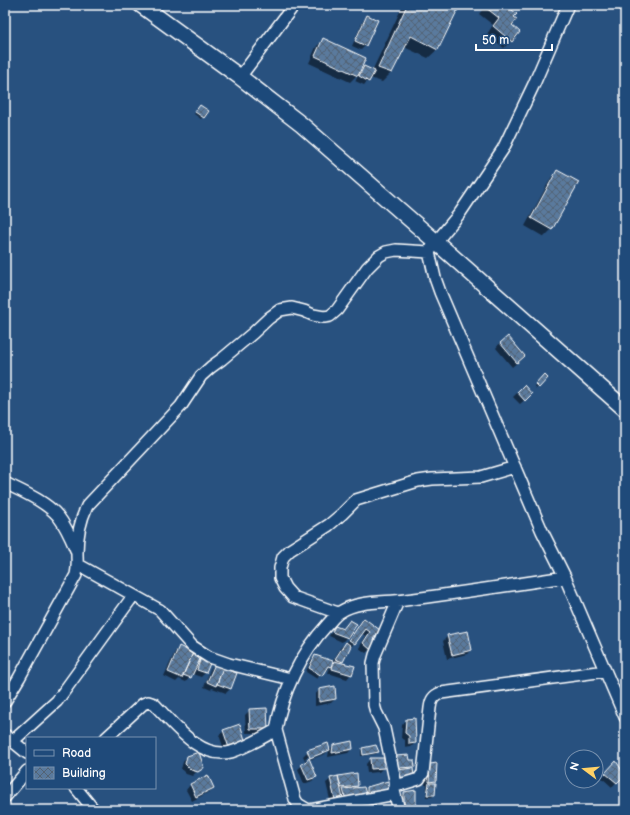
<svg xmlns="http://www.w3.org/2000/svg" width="630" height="815" font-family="'Balsamiq Sans',sans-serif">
  <defs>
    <pattern id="building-cross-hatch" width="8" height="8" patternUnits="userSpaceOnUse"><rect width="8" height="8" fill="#5a7a9d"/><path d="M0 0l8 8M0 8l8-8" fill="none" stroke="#536374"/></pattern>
  </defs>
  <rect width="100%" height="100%" fill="#28517f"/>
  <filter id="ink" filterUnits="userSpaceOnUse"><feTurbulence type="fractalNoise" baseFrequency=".025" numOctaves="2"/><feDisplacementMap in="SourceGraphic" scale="8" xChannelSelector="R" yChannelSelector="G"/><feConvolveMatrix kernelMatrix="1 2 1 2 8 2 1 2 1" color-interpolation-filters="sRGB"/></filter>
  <g filter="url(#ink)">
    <path fill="#0007" fill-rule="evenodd" d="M403,5H459L438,49L428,58L404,47L391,73L382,82L370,78L364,85L355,81L359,73L350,82L309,63L316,47L323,40L357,74L365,67L372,71Z
      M486,5H505L513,17L511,26L519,32L504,48L487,34L493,25L479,14Z
      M368,16L377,21L365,46L361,50L352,46L363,21Z
      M198,108L207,111L201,119L194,114Z
      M558,171L578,182L551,230L544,237L525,226L551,178Z
      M500,343L520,360L512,367L496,348Z
      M544,375L547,378L536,389L534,386Z
      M524,386L531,394L520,404L513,397Z
      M364,619L379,630L372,639L370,649L366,653L359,648L366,636L362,634L350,648L340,664L351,674L347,679L328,673L331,665L326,671L324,670L317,679L306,672L311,660L316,656L333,661L341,647L346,643Z
      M335,627L347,637L342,642L329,636Z
      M448,636L471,650L467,654L447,659L443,641Z
      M179,648L210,662L205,673L201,677L192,674L186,682L179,679L176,682L164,676L175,652Z
      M215,665L236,674L230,689L226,693L212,688L211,690L204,687L210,670Z
      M319,690L335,699L331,703L315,706V695Z
      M250,710L267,728L262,733H246L245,715Z
      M406,720L415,743L411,747L405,748V740L401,738L402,725Z
      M224,731L240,747L225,752L219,735Z
      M327,744L329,750L333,746L352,749L348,753L328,757L329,750L325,754L309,760L316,777L312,781L304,784L298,769L306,762L303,756L308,751ZM325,751V753L306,760L305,758Z
      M363,748L377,752L376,754L361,756V750Z
      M187,757L202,767L192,776L186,774L181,769L183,762Z
      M370,759H383V768L379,772L367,773L366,764Z
      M409,760L414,766L412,768L413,776L395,782L391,761Z
      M431,765L435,781L431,784L434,795L432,797H426L427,785H425L426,769Z
      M612,767L624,774L612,787L602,778Z
      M356,774L357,785L353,789L364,791L367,788L389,789L384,793L331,804L326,783L331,779Z
      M207,776L213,788L209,792L192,801L186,790L190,785Z
      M405,793L415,806L411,810H400V797Z"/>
    <path fill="url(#building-cross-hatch)" stroke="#fff" d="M407,5H460L438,50L411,36L392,73L378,68Z
      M487,5H506L517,14L514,17L517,19L512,25L520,32L512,42L493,26L499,18L485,7Z
      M367,15L378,20L366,46L355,41Z
      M323,38L366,58L358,76L315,56Z
      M364,66L375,71L369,82L359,76Z
      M200,105L209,111L204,118L195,112Z
      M557,170L579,182L552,230L531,218Z
      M508,336L525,356L517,363L500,343Z
      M544,374L548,378L539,388L535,384Z
      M524,385L532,394L525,401L517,392Z
      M364,618L380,630L373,639L376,642L371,650L363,643L370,632L366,629L355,644L349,640Z
      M350,620L357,624L348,638L332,632L335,626L343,629Z
      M468,631L472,650L452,655L447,635Z
      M346,642L351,646L343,662L335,659Z
      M179,646L193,653L182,678L168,672Z
      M193,653L201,657L191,678L183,675Z
      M315,655L333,661L331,667L328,666L322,676L309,668Z
      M201,657L211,661L206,673L197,670Z
      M334,661L355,666L352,675L332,669Z
      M215,664L223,668L216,686L207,682Z
      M223,668L237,673L231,689L217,684Z
      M335,686L336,699L319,702V689Z
      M267,708L268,729H250L249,709Z
      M415,718L416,743L409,744V736L405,733L406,719Z
      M240,724L246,743L229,748L223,730Z
      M352,741L353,749L332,753L333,745Z
      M328,743L330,750L310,758L307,750Z
      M376,745L379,752L363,755L362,748Z
      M199,752L204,768L198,772L191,770L185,764L187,756Z
      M409,755L410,760H414L415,767L398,768L395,756Z
      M309,758L317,777L308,780L301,764L305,763Z
      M370,758H384V768L371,769Z
      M616,761L625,775L617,783L605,773Z
      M437,763L436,781L429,782L430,764Z
      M413,768L414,776L399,778L397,770Z
      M357,773L358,786L341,788L338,776Z
      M208,775L214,788L196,797L190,784Z
      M338,776L343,799L335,800L330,778Z
      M388,781L390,789L367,794V787Z
      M429,783H436L435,795H427Z
      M364,787L366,794L345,797L343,789Z
      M416,790V807H404V792Z"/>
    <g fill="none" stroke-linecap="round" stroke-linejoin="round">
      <defs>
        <path id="street" d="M240,77L294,5
          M429,252L435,278L440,292L542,531L565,577L625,717
          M5,483C23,492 45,501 58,516C66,526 71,538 76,550
          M79,565L160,610L192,646L209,657L229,664L291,679
          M338,613L293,597L285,588L280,578V568L283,557L290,550L329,525L342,514L356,500L418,481L432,479L481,477L515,467
          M5,701L19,678L76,575C78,566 77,562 77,553C77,537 80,521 87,506L181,406L201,376L211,367L222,359L253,333L269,318L280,310L292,308L304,311L313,315L324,317L330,316L337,310L367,268L379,256L386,252L396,250L429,252L436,242L460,213L503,149L534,84L568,5
          M276,730L295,799L298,804L308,810
          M5,735L27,753
          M106,738L143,704L148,702L154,704C173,723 200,760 231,752C247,747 262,738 276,730C282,693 301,653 327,625C331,621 335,615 340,612C359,600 384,603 405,600C459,593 512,585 565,577
          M13,741L57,701L133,596
          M396,786L419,779L423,773L430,708C431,700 433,696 441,693L605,671
          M76,788L94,810
          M394,791L399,810
          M5,797L27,771
          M310,810L390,795C395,790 396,787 395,780L384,728L376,712L374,705L373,663L375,655L398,601"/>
        <path id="secondary" d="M141,5L240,77L302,125L436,242L625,409"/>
      </defs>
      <use href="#street" stroke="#fff" stroke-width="14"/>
      <use href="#secondary" stroke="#fff" stroke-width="18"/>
      <use href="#street" stroke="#1f4a7a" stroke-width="11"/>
      <use href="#secondary" stroke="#1f4a7a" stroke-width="15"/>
    </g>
  </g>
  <rect width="630" height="815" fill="none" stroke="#1f4a7a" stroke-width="20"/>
  <rect x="10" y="10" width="610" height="795" fill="none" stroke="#fff" stroke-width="1.5" filter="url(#ink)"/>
  <rect x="26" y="737" width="130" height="52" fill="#1f4a7a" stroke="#7992af"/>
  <rect x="34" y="750" width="20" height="6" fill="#1f4a7a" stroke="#7992af"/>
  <text x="62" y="757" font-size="12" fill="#ffffff">Road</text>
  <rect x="34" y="767" width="20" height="12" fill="url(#building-cross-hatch)" stroke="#7992af"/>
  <text x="62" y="777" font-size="12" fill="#ffffff">Building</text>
  <g transform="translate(584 769) rotate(286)"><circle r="19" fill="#1f4a7a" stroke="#7992af"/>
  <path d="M0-3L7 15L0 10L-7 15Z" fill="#ffd166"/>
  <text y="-6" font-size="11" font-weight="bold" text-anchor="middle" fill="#ffffff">N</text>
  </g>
  <path d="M476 44v6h76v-6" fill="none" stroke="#ffffff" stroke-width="2"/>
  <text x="482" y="44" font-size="12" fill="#ffffff" stroke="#1f4a7a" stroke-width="3" paint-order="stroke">50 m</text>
</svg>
